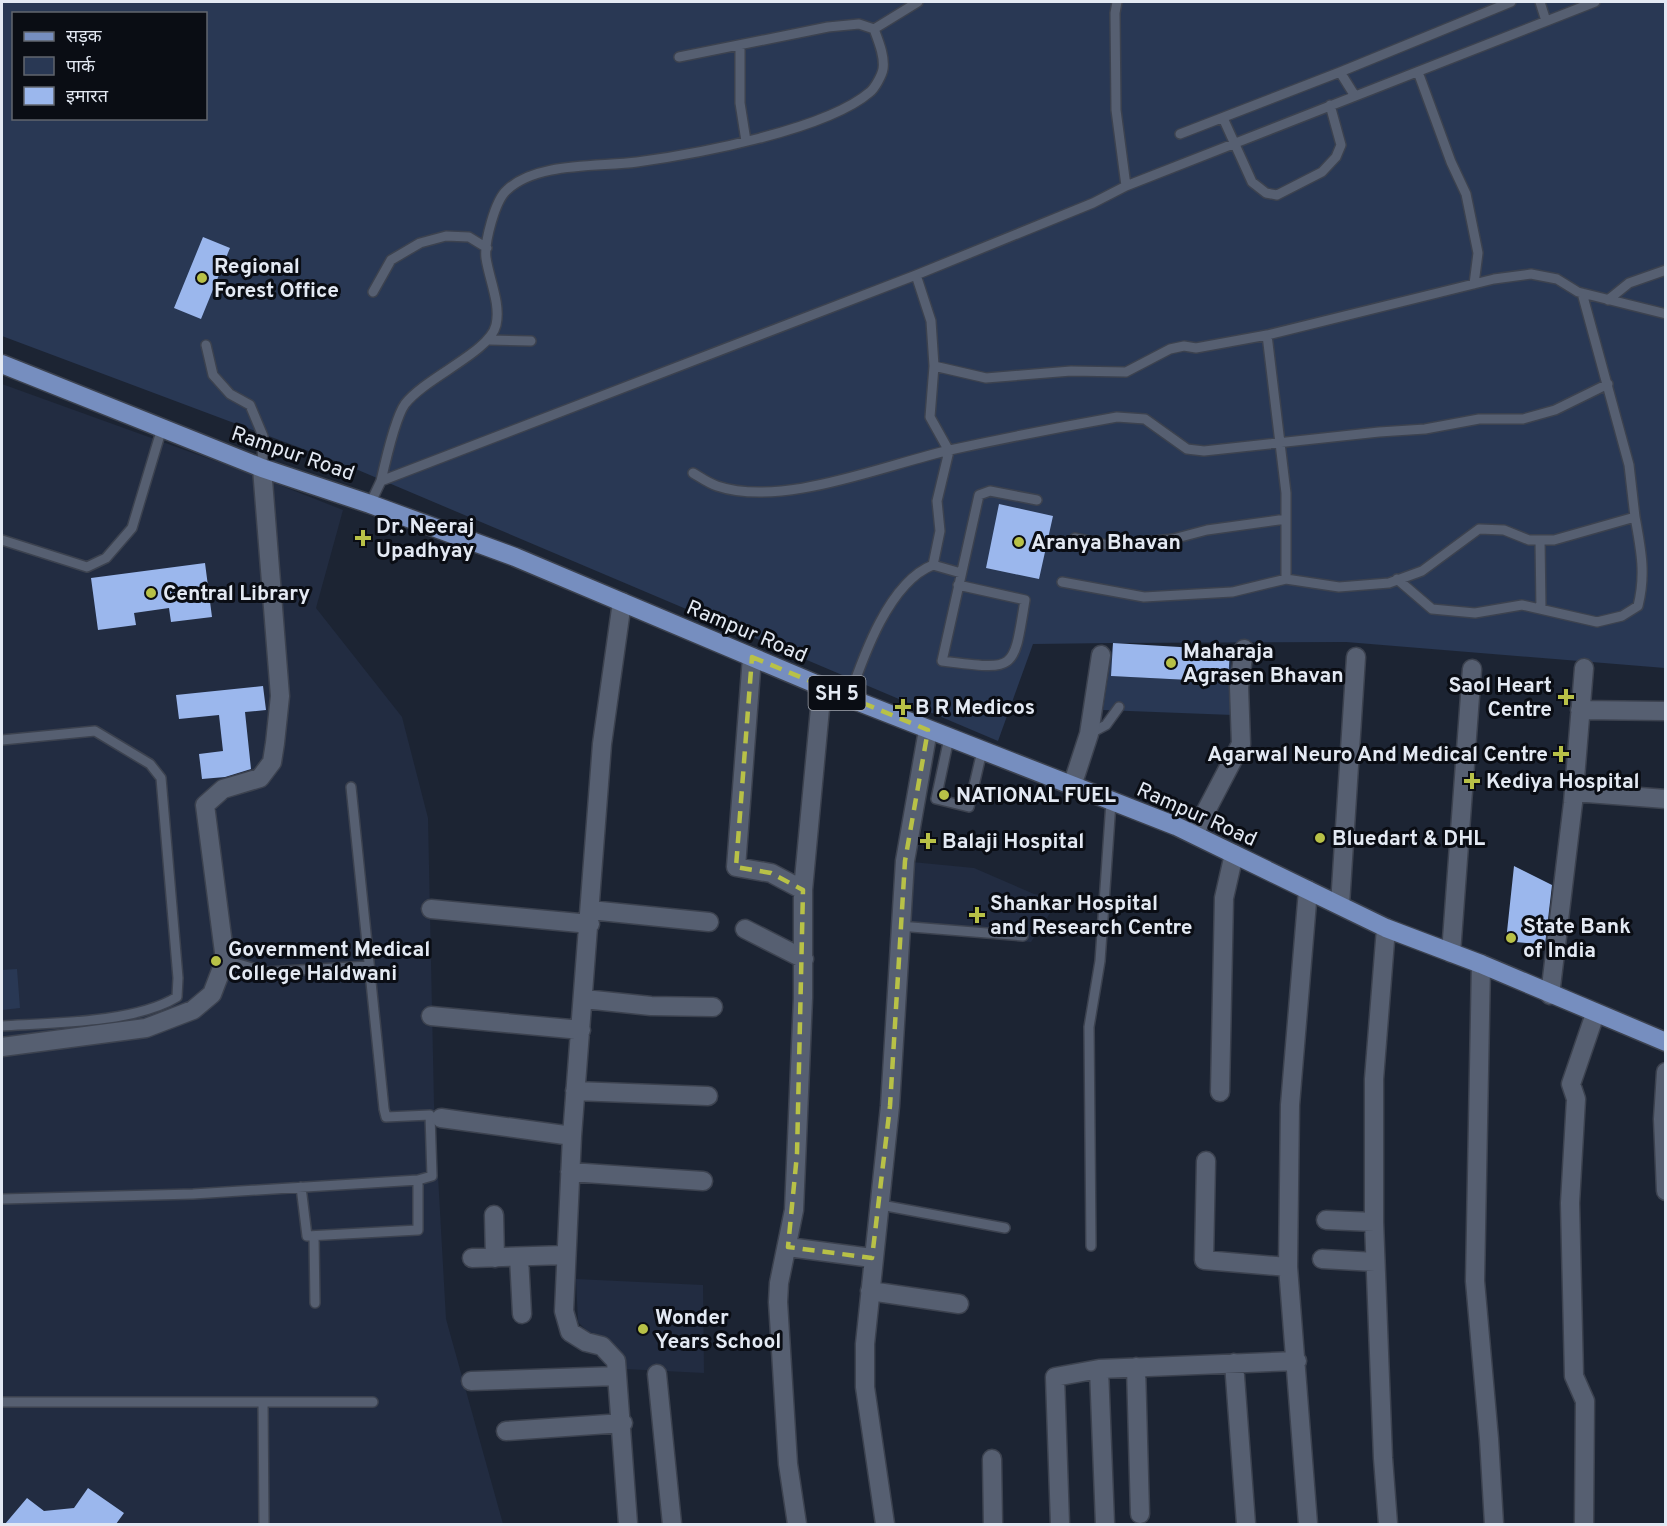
<svg xmlns="http://www.w3.org/2000/svg" width="1667" height="1526" font-family="Overpass,'Noto Sans Devanagari',sans-serif">
  <rect width="100%" height="100%" fill="#1c2433"/>
  <path fill="#222c41" d="M2,384L254,475L343,510L316,608L402,717L428,818L434,1104L446,1319L503,1524H2Z
    M912,862L974,868L1034,894L1060,898L1031,942L904,932Z
    M576,1279L703,1285L704,1373L625,1369L578,1322Z"/>
  <path fill="#293854" fill-rule="evenodd" d="M2,2H1665V668L1346,642L1113,643L1112,676L1228,682L1230,650L1233,715L1103,710L1113,643L1033,644L998,741L351,467L2,336ZM14,14H206V118H14Z
    M17,969L20,1008L2,1010V970Z"/>
  <path fill="#9bb7ed" d="M203,237L230,248L201,319L174,308Z
    M999,504L1053,516L1039,579L986,568Z
    M205,563L212,617L171,622L169,608L134,613L136,625L98,630L91,578Z
    M1113,643L1230,650L1228,682L1111,676Z
    M263,686L266,710L245,712L251,769L225,777L202,779L199,754L223,751L219,715L179,719L176,695Z
    M1514,866L1552,885L1545,945L1506,941Z
    M88,1488L124,1513L116,1524H5L27,1498L44,1511L74,1508Z"/>
  <g fill="none" stroke-linecap="round" stroke-linejoin="round">
    <defs>
      <path id="lane" d="M1117,2L1115,13L1116,110L1126,186
        M1540,2L1546,21
        M874,29L918,2
        M740,46V103L746,141
        M1340,72L1355,96
        M1418,72L1451,162L1466,194L1478,253L1474,284
        M1223,118L1252,182L1266,193L1277,195L1322,172L1336,157L1341,145L1330,105
        M1180,134L1340,72L1511,2
        M373,292L391,260L420,243L446,236L469,237L487,248
        M1608,300L1629,283L1666,270
        M1267,335L1286,493V579
        M490,340L531,341
        M206,345L213,375L230,394L250,405L263,436L262,468
        M934,366L986,378L1071,371L1126,372L1170,349L1184,346L1196,348L1267,335L1494,279L1531,274L1557,279L1578,292L1666,314
        M693,473C700,477 708,483 717,486C782,508 884,465 950,450C1005,438 1061,427 1117,417L1145,419L1187,449L1204,451L1379,432L1425,429L1479,419H1523L1555,410L1608,384
        M381,481C385,463 395,418 405,404C426,377 490,352 496,325C501,304 489,279 486,258C484,243 495,200 507,190C536,162 598,167 637,162C696,154 826,130 870,92C875,88 882,75 883,69C885,56 878,40 874,29L859,24L828,27L679,57
        M370,504L381,481L916,275L1093,203L1126,186L1595,2
        M1075,538L1112,546L1173,539L1207,530L1286,519
        M2,540L87,567L106,558L132,528L162,428
        M1540,540L1541,609
        M933,565L961,573
        M1397,579L1432,609L1475,613L1522,605L1597,622L1622,616L1638,606C1646,574 1641,550 1635,517
        M1062,582L1144,597L1232,592L1286,579L1339,587L1389,583L1422,571L1479,529L1504,530L1529,540H1554L1635,517L1629,465L1582,293
        M958,585L1025,600C1013,673 1017,670 942,661L979,495L990,491L1037,500
        M849,698C863,657 889,582 933,565L940,531L937,501L949,451L930,417L934,366L931,321L916,275
        M1089,734L1106,725L1119,707
        M949,738L936,799L969,807L982,751
        M2,740L95,731L150,764L161,778L178,978L177,997C135,1023 51,1023 2,1026
        M899,926L1023,936
        M225,960L266,972L369,966
        M301,1187L307,1236L418,1230V1180
        M2,1199L193,1194L418,1180L432,1176L430,1115L386,1117L384,1109L351,787
        M881,1205L1005,1228
        M314,1236L315,1303
        M1091,1246L1089,1027L1100,961L1111,802
        M2,1402H373
        M263,1402L264,1524"/>
      <path id="street" d="M622,602L602,744L572,1136L564,1311L570,1332L586,1342L602,1346L616,1361L628,1524
        M752,657L736,867L771,873L803,890
        M1580,710L1666,711
        M1072,786L1089,734L1101,655
        M1574,792L1666,799
        M1194,834L1241,744L1239,687L1244,649
        M1340,905L1356,657
        M431,909L590,924
        M590,910L709,922
        M1386,928L1374,1079V1222L1383,1458L1388,1524
        M745,929L804,959
        M1451,953L1472,669
        M1481,964L1475,1281L1489,1439L1494,1524
        M1550,995L1573,803L1584,668
        M584,999L651,1006L713,1007
        M431,1016L581,1030
        M2,1047L146,1028L193,1010L212,994L225,960L205,805L223,789L260,778L272,762L275,743L280,696L262,468
        M1666,1072L1663,1119L1666,1191
        M575,1091L708,1096
        M1220,1092L1224,898L1234,854
        M441,1118L572,1136
        M1206,1161L1204,1260L1288,1267
        M570,1172L703,1181
        M494,1215L495,1258
        M1326,1220L1374,1222
        M788,1247L872,1258
        M519,1257L522,1314
        M472,1258L566,1255
        M1322,1259L1375,1262
        M870,1291L959,1304
        M1234,1363L1246,1524
        M1136,1367L1140,1514
        M657,1374L672,1524
        M471,1381L617,1376
        M506,1431L623,1423
        M992,1459L993,1524
        M797,1524L788,1464L778,1302L779,1283L794,1210L803,998V890L822,687
        M885,1524L865,1387V1344L890,1106L905,861L928,730
        M1060,1524L1055,1377L1099,1369
        M1105,1524L1099,1369L1297,1361
        M1308,1524L1288,1267L1290,1105L1308,890
        M1584,1524L1585,1401L1574,1376L1570,1203L1576,1099L1571,1084L1595,1014"/>
      <path id="primary" d="M2,364L262,468L370,504L515,557L849,698L1176,826L1386,928L1481,964L1666,1042"/>
    </defs>
    <use href="#lane" stroke="#3c424f" stroke-width="12"/>
    <use href="#street" stroke="#3c424f" stroke-width="21"/>
    <use href="#primary" stroke="#3c424f" stroke-width="21"/>
    <use href="#lane" stroke="#565f71" stroke-width="9"/>
    <use href="#street" stroke="#565f71" stroke-width="18"/>
    <use href="#primary" stroke="#768ebf" stroke-width="18"/>
  </g>
  <path fill="none" stroke="#b8c147" stroke-width="4.5" stroke-dasharray="12 8" stroke-linejoin="round" d="M752,657L928,730L905,861L890,1106L872,1258L788,1247L797,1154L803,890L771,873L736,867Z"/>
  <g fill="#b8c147" stroke="#0a0d14" stroke-width="2">
    <circle cx="202" cy="278" r="6"/>
    <path d="M360 529h6v6h6v6h-6v6h-6v-6h-6v-6h6z"/>
    <circle cx="1019" cy="542" r="6"/>
    <circle cx="151" cy="593" r="6"/>
    <circle cx="1171" cy="663" r="6"/>
    <path d="M1563 688h6v6h6v6h-6v6h-6v-6h-6v-6h6z"/>
    <path d="M900 698h6v6h6v6h-6v6h-6v-6h-6v-6h6z"/>
    <path d="M1558 745h6v6h6v6h-6v6h-6v-6h-6v-6h6z"/>
    <path d="M1469 772h6v6h6v6h-6v6h-6v-6h-6v-6h6z"/>
    <circle cx="944" cy="795" r="6"/>
    <circle cx="1320" cy="838" r="6"/>
    <path d="M925 832h6v6h6v6h-6v6h-6v-6h-6v-6h6z"/>
    <path d="M974 906h6v6h6v6h-6v6h-6v-6h-6v-6h6z"/>
    <circle cx="1511" cy="938" r="6"/>
    <circle cx="216" cy="961" r="6"/>
    <circle cx="643" cy="1329" r="6"/>
  </g>
  <g text-anchor="middle" stroke-width="6" stroke-linejoin="round" paint-order="stroke">
    <rect fill="#0a0d14" stroke="#a2a7b0" stroke-width="1.5" x="808.5" y="676" width="57" height="34" rx="4.5"/>
    <g font-size="20" font-weight="bold" fill="#e3e9f3">
      <text x="837" y="700">SH 5</text>
    </g>
    <g font-size="21" font-weight="bold" fill="#e3e9f3" stroke="#0a0d14" text-anchor="start">
      <text x="214" y="273">Regional<tspan x="214" dy="24">Forest Office</tspan></text>
      <text x="376" y="533">Dr. Neeraj<tspan x="376" dy="24">Upadhyay</tspan></text>
      <text x="1031" y="549">Aranya Bhavan</text>
      <text x="163" y="600">Central Library</text>
      <text x="1183" y="658">Maharaja<tspan x="1183" dy="24">Agrasen Bhavan</tspan></text>
      <text x="1552" y="692" text-anchor="end">Saol Heart<tspan x="1552" dy="24">Centre</tspan></text>
      <text x="915" y="714">B R Medicos</text>
      <text x="1548" y="761" text-anchor="end">Agarwal Neuro And Medical Centre</text>
      <text x="1486" y="788">Kediya Hospital</text>
      <text x="956" y="802">NATIONAL FUEL</text>
      <text x="1332" y="845">Bluedart &amp; DHL</text>
      <text x="942" y="848">Balaji Hospital</text>
      <text x="990" y="910">Shankar Hospital<tspan x="990" dy="24">and Research Centre</tspan></text>
      <text x="1523" y="933">State Bank<tspan x="1523" dy="24">of India</tspan></text>
      <text x="228" y="956">Government Medical<tspan x="228" dy="24">College Haldwani</tspan></text>
      <text x="655" y="1324">Wonder<tspan x="655" dy="24">Years School</tspan></text>
    </g>
    <g font-size="21" fill="#e3e9f3" stroke="#0a0d14">
      <text transform="translate(293 453) rotate(19)" y="7">Rampur Road</text>
      <text transform="translate(747 631) rotate(23)" y="7">Rampur Road</text>
      <text transform="translate(1197 814) rotate(24)" y="7">Rampur Road</text>
    </g>
  </g>
  <rect width="1667" height="1526" fill="none" stroke="#e3e9f3" stroke-width="6"/>
  <rect x="12" y="12" width="195" height="108" fill="#0a0d14" stroke="#61656d" stroke-width="1.5"/>
  <rect x="24" y="32" width="30" height="9" fill="#768ebf" stroke="#61656d" stroke-width="1.5"/>
  <text x="66" y="42" font-size="18" fill="#e3e9f3">सड़क</text>
  <rect x="24" y="57" width="30" height="18" fill="#293854" stroke="#61656d" stroke-width="1.5"/>
  <text x="66" y="72" font-size="18" fill="#e3e9f3">पार्क</text>
  <rect x="24" y="87" width="30" height="18" fill="#9bb7ed" stroke="#61656d" stroke-width="1.5"/>
  <text x="66" y="102" font-size="18" fill="#e3e9f3">इमारत</text>
</svg>
